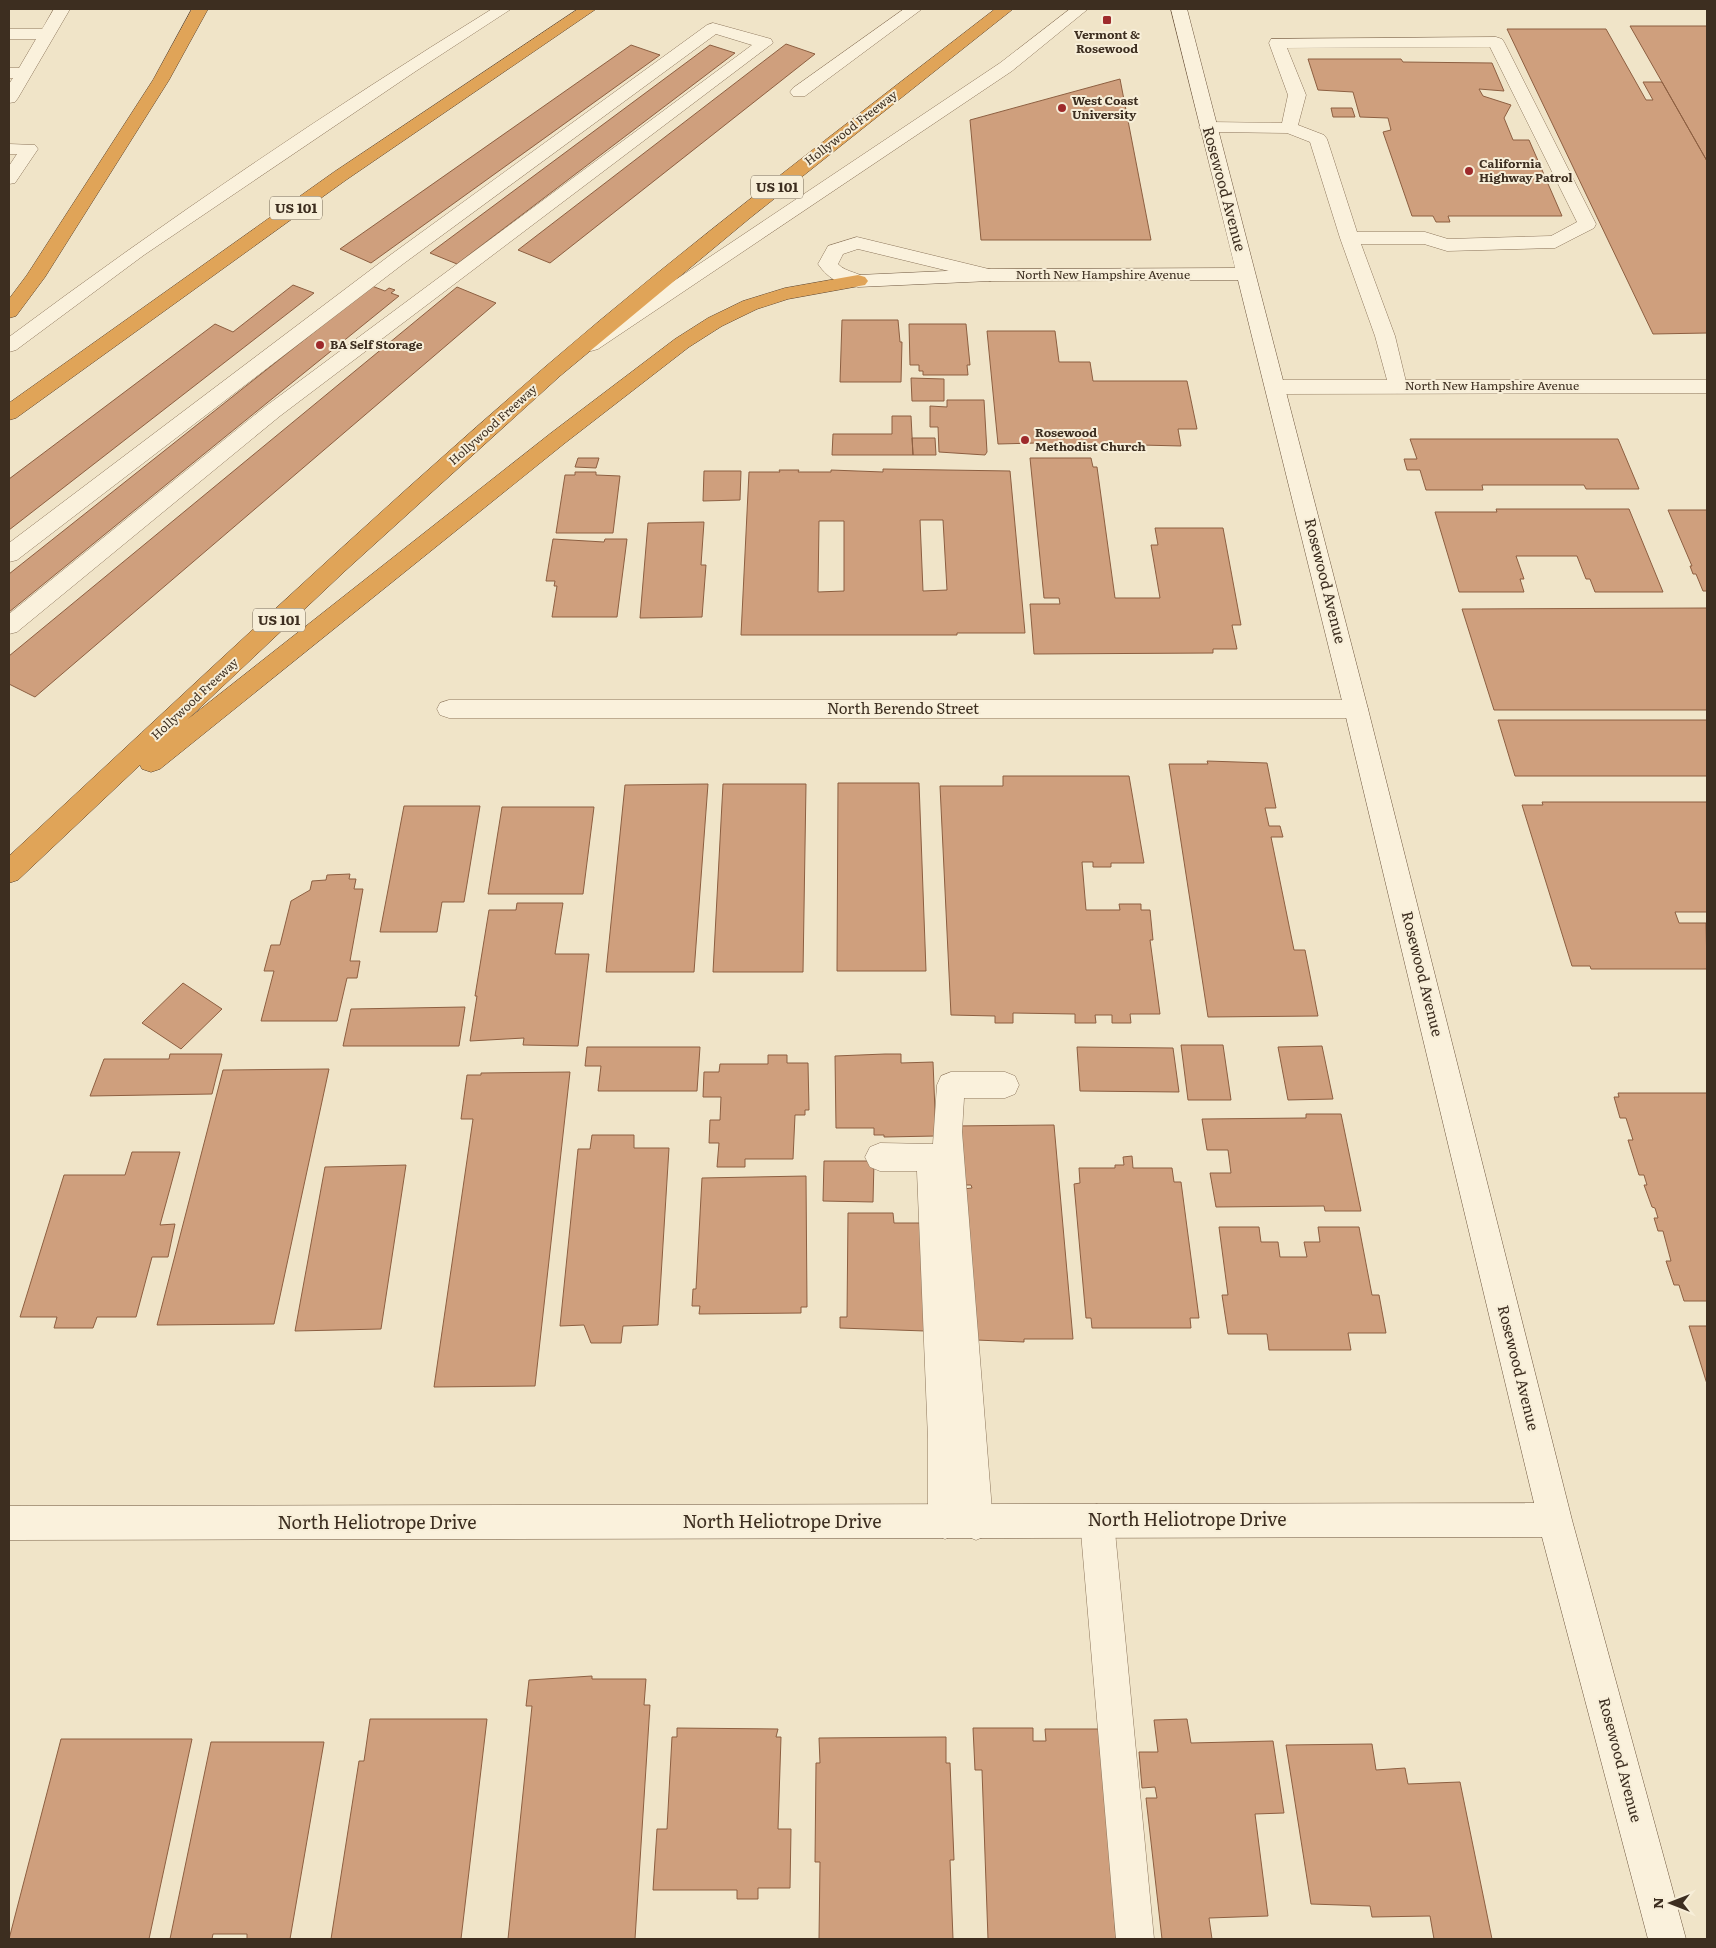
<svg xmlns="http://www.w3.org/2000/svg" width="1716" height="1948" font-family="Literata,serif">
  <rect width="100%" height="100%" fill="#f0e4c8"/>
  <path fill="#cf9f7d" stroke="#8d5f41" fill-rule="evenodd" d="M1630,26H1707V161L1662,82Z
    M1507,29H1606L1646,100H1653L1643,82H1662L1707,161V333L1653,334Z
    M786,44L815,54L550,263L518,250Z
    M631,45L660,55L371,263L340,249Z
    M710,45L735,53L457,264L430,253Z
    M1308,59H1401L1403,62L1492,63L1504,91L1479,89L1483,96L1511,105L1504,118L1513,140H1529L1562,216H1448L1450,222H1436L1433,216H1412L1383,132L1391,130L1388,118L1360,117L1353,92L1318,90Z
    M1120,79L1151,240H981L970,120Z
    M1331,108H1352L1355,117H1333Z
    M293,285L314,293L9,530V479L215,324L233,332Z
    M372,286L385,291L389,288L395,290L391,293L399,296L9,612V574Z
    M457,287L496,303L35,697L9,684V656Z
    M842,320H898L900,342H902L901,382H840Z
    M909,324H966L970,365H967L968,375H923V371H919V365H910Z
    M987,331H1055L1059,362H1090L1093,381H1187L1197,429H1178L1181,446L1141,445L1142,449H1072V446H1038L1037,443L998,444Z
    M911,378L944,379V401H912Z
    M947,400H984L987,452L985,455L939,452L938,427H930V406L947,407Z
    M892,416H911L913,455H832L833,434H892Z
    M912,438H935L936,455H913Z
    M1410,439H1618L1639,489H1586L1584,485H1482L1483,490H1426L1420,470H1407L1404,459H1417Z
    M578,458H599L596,468L575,467Z
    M1030,458H1091L1093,467H1097L1115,598H1160L1151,545H1158L1155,528H1223L1241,625H1232L1237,649H1213V653L1034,654L1030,604H1060L1059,598H1044Z
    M883,469L1010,471L1025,633H957V635H741L749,472H780L779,470H799L798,472H831V470L883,472ZM920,520H943L947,590L923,591ZM819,521H844V591L818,592Z
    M704,471H741L740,500L703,501Z
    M575,472H596V475L620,476L613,533H556L565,475H575Z
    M1496,509H1629L1663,592H1595L1590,579H1586L1577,556H1516L1524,579H1520L1524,592H1459L1435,512H1497Z
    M1668,510H1707V591H1703L1696,574H1693L1690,566H1692Z
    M704,522L701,565H706L702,617L640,618L648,523Z
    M553,539L604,542L605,539H627L617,617H552L557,586H554L555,581H546Z
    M1707,608V710H1494L1462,609Z
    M1498,720H1707V776H1515Z
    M1207,761L1267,763L1276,808H1265L1269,826H1280L1283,837H1271L1294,950H1305L1318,1016L1208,1017L1169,764H1208Z
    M1003,776H1129L1144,863H1111V867H1093V862H1082L1086,910H1120L1119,904H1141V910H1150L1153,940H1150L1160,1014H1130L1131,1023H1112V1015H1095L1096,1023H1075V1014L1013,1013V1023H995V1016L951,1015L940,786H1003Z
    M838,783H919L926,971H837Z
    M708,784L694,972H606L625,785Z
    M723,784H806L803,972H713Z
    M1542,802H1707V912H1675L1679,923H1706L1707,969H1591L1590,966H1572L1522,805H1543Z
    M404,806H480L464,902H442L437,932H380Z
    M502,807H594L583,894H488Z
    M350,874L349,879H356L354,889H363L350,961H360L357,978H347L337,1021H261L274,971H264L271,945H280L291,901L310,890L312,881L326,880L327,875Z
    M517,903H563L555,954H589L578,1046L523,1045L524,1038L470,1041L477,996H475L489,910H516Z
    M183,983L222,1009L181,1049L142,1023Z
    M465,1007L459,1046H343L351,1009Z
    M1181,1045H1223L1231,1100H1188Z
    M1322,1046L1333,1099L1288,1100L1278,1047Z
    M587,1047H700L697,1091H598L601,1066H585Z
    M1077,1047L1173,1048L1179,1092L1080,1091Z
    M170,1054H222L212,1094L90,1096L104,1059H169Z
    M885,1054H901V1063L933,1062L936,1136L884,1137V1135H874V1128H836L835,1056Z
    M768,1055H787V1063H808L809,1110H805V1115H795L793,1159H745V1167H717L719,1143H709L710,1120H720L721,1097H703L704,1072H719L720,1064H768Z
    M329,1069L274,1324L157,1325L223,1070Z
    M570,1072L535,1386L434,1387L473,1119H461L467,1075H481V1073Z
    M1618,1093H1707V1301H1684L1679,1285H1674L1666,1261H1671L1663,1231H1658L1654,1218H1658L1655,1208L1652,1207L1644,1185H1647L1644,1175H1639L1628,1140H1633L1626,1118H1620L1614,1097H1619Z
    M1306,1114H1341L1361,1211H1325L1324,1206L1216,1207L1210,1173H1231L1228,1150H1207L1202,1119L1306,1118Z
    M1054,1125L1073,1339H1024V1342L976,1340L963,1189L972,1188L971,1185H956L953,1126Z
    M592,1135H634V1148H669L658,1325L623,1326L621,1343H591L584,1325L560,1326L578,1149H590Z
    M132,1152H180L160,1225L175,1224L168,1257H152L136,1317H97L93,1328H54L57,1317H20L64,1175H125Z
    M1132,1156L1133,1168H1172L1174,1182H1181L1199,1318H1190L1191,1328H1092L1091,1318H1086L1074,1184L1080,1183L1079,1168H1115V1165H1124L1123,1157Z
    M824,1161H874L873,1202L823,1201Z
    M406,1165L381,1329L295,1331L325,1167Z
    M806,1176L807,1307H801V1313L699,1314L700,1306H692L693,1289H696L702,1178Z
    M848,1213H893L894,1223H924L925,1331L840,1328V1317H847Z
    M1219,1227H1259L1261,1242H1278L1280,1257H1307L1304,1242H1320L1318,1227H1359L1372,1295H1379L1386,1333H1348L1351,1350H1269L1267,1334H1228L1222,1295H1228Z
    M1689,1326H1707V1384Z
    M592,1676V1679H646L644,1705H650L635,1939H508L532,1706H526L529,1680Z
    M370,1719H487L461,1939H331L359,1761H364Z
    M1187,1719L1191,1743L1273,1741L1284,1813L1255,1814L1268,1916L1209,1918L1212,1939H1162L1146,1798H1157L1155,1787L1142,1788L1139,1752H1158L1154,1720Z
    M677,1728L778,1729L776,1737H781L778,1829H791L790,1888H758V1899H737V1890H653L657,1829H667L672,1737H677Z
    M973,1728H1033V1741H1046L1045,1729H1104L1103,1768L1116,1939H988L982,1770H975Z
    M946,1737V1763H950L954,1860H950L953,1939H819L820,1862H815L816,1763H820L819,1738Z
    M61,1739H192L149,1939H9Z
    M211,1742H324L290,1939H247V1934H213L212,1939H170Z
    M1372,1744L1376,1770L1405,1768L1408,1784L1460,1782L1492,1939H1434L1430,1916L1372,1917L1370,1906L1311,1904L1286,1745Z"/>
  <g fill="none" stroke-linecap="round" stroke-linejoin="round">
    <defs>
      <path id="lane" d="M54,9H70L18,98L15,102L9,103V84L13,78H9V68H19L36,39H9V29H42Z
        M492,9H511L416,71L144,255L16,350L9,352V337C165,221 327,111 492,9Z
        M904,9H922L805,96H793L790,92L793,88Z
        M1070,9H1088L1012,71L598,349L591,351L584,349L581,345L584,341L1000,63Z
        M713,23L771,39L773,43L280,416L17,632L9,634V614L266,406L752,45L716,34L403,264L17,560L9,562V543L389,256L707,25Z
        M1496,37L1502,39L1504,42L1596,224L1594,228L1555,248L1447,251L1424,244H1361L1395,336L1407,386L1404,391L1397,393L1390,391L1375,336L1340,238L1310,142L1287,133L1208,132L1202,131L1199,127L1202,123L1208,122L1282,123L1288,95L1269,43L1271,39ZM1490,47L1577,222L1551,236L1448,239L1425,232H1357L1327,139L1324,135L1298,125L1306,95L1287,48Z
        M9,144L35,145L38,149L15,183L9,184V166L17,154H9Z
        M951,1072H1005L1015,1076L1019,1085L1015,1094L1005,1098H964L962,1132L993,1523L988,1535L976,1540L964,1535L960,1526L957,1534L945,1539L933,1534L928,1522V1439L917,1171H880L870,1167L865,1157L870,1147L880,1143L933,1144L937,1085L941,1076Z
        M1097,1504L1109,1509L1114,1521L1154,1939H1116L1080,1521L1085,1509Z"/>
      <path id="street" d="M857,237L997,271L1000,275L997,279L990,281L858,249L843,254L838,264C846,273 862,272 868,281L865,285C846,290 828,279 818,264L828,246Z
        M1276,380H1707V393L1276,394L1269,392L1266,387L1269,382Z
        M449,700H1356L1365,703L1368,709L1365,715L1356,718H449L440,715L437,709L440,703Z"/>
      <path id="secondary" d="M1171,9H1187L1368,709L1572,1520L1686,1939H1648L1542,1537L9,1540V1506L1534,1503L1344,709L1238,280L990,281L858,287L851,285L848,281L851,277L858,275L990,269L1235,268Z"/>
      <path id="highway" d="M192,9H208L169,80L45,277L16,316L9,318V299L27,275L153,80Z
        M578,9H596L346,180L16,418L9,420V403L334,172Z
        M995,9H1013L750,218L560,376L345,571L188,719L551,433L675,339L708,318L743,301L785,288L858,275L865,277L868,281L865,285L788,299L757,309L722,326L689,347L565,443L160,769L151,772L142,769L140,765L18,880L9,883V856C186,692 362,525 545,367C690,242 844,126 995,9Z"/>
    </defs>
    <use href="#lane" stroke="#8d765c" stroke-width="1"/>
    <use href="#street" stroke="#8d765c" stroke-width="1"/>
    <use href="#secondary" stroke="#6f573f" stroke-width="1"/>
    <use href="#highway" stroke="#5b4430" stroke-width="1"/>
    <use href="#lane" fill="#faf1dc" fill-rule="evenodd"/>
    <use href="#street" fill="#faf1dc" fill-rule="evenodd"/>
    <use href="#secondary" fill="#faf1dc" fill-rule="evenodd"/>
    <use href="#highway" fill="#e0a458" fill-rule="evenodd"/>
  </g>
  <g fill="#9e2a2b" stroke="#f7eed8" stroke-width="2">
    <rect x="1102" y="15" width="10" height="10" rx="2.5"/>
    <circle cx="1062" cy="108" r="5"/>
    <circle cx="1469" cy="171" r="5"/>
    <circle cx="320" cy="345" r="5"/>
    <circle cx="1025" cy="440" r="5"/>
  </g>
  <g text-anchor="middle" stroke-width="4" stroke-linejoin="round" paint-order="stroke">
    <g font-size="12" font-weight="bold" fill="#3d2e20" stroke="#f7eed8" text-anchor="start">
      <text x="1107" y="39" text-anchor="middle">Vermont &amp;<tspan x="1107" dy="14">Rosewood</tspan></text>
      <text x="1072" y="105">West Coast<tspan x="1072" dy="14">University</tspan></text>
      <text x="1479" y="168">California<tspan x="1479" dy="14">Highway Patrol</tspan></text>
      <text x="330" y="349">BA Self Storage</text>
      <text x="1035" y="437">Rosewood<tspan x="1035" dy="14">Methodist Church</tspan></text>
    </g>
    <g font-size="12" fill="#3d2e20" stroke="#f7eed8">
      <text transform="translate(851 128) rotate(-38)" y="4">Hollywood Freeway</text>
      <text x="1103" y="279">North New Hampshire Avenue</text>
      <text x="1492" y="390">North New Hampshire Avenue</text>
      <text transform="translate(493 425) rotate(-42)" y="4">Hollywood Freeway</text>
      <text transform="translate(195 699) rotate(-43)" y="4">Hollywood Freeway</text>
    </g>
    <g fill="#f7eed8" stroke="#756857" stroke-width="1">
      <rect x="751" y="175.5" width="52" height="23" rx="4"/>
      <rect x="270" y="196.5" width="52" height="23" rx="4"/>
      <rect x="253" y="608.5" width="52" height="23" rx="4"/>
    </g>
    <g font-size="14" font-weight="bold" fill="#3d2e20">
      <text x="777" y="192">US 101</text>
      <text x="296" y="213">US 101</text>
      <text x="279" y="625">US 101</text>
    </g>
    <g font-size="15" fill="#3d2e20" stroke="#f7eed8">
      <text transform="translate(1224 189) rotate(75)" y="5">Rosewood Avenue</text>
      <text transform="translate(1325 581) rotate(76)" y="5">Rosewood Avenue</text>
      <text x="903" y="714">North Berendo Street</text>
      <text transform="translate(1422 974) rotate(76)" y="5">Rosewood Avenue</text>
      <text transform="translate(1518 1368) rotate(76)" y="5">Rosewood Avenue</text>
      <text transform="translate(1620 1760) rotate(75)" y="5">Rosewood Avenue</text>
    </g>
    <g font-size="18" fill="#3d2e20" stroke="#f7eed8">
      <text x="1187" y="1526">North Heliotrope Drive</text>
      <text x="782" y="1528">North Heliotrope Drive</text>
      <text x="377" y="1529">North Heliotrope Drive</text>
    </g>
  </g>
  <rect width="1716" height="1948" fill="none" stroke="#3d2e20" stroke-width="20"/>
  <g transform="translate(1671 1903) rotate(270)" stroke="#f7eed8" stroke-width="4" paint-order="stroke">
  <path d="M0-4L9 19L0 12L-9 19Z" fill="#3d2e20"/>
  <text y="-8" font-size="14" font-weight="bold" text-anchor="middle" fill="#3d2e20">N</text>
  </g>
</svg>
